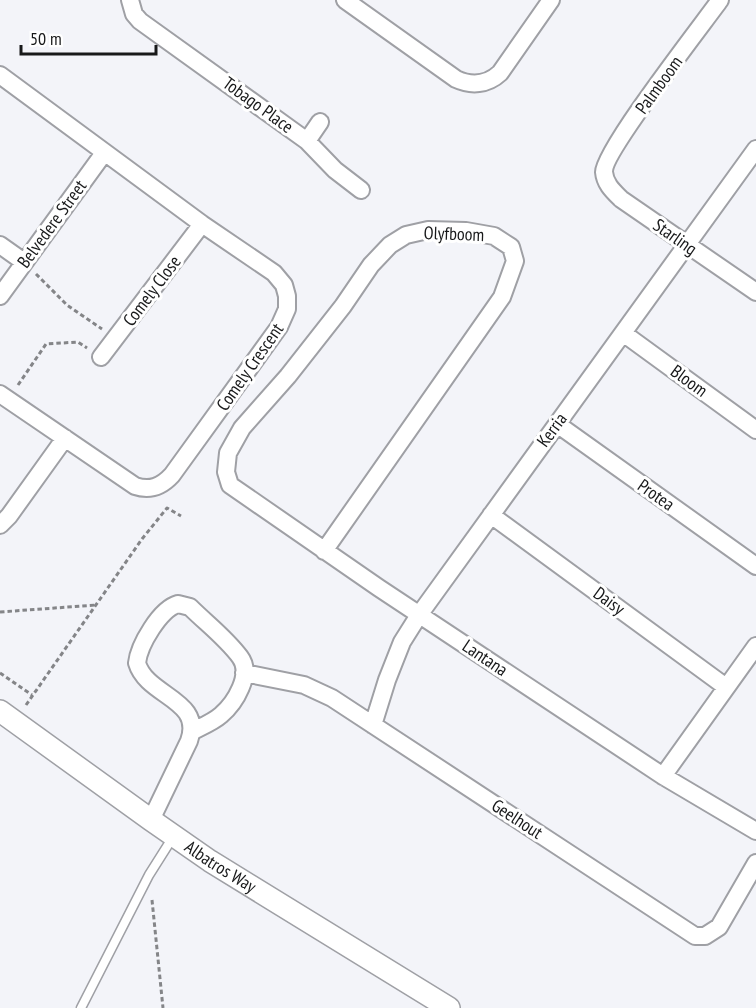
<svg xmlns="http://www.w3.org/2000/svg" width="756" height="1008" font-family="'PT Sans Narrow',sans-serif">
  <rect width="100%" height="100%" fill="#f3f4f9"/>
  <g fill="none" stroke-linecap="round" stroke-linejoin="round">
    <defs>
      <path id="service" d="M81,1008L149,875L173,837"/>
      <path id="minor" d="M130,0L134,14L140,21L307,141L335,170L361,190
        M345,0L456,79C471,86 487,85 500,73L551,0
        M720,0C702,25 603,152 604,172C605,184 613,191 621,199L756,292
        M0,75L202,224L274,273L284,285L287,296V309L279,327L172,475C161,487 150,491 135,486L0,394
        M307,141L320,122
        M0,245L24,262
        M0,296L104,153
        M623,333L756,430
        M101,357L202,224
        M557,424L756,566
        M491,515L726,687
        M0,525L9,516L65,438
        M324,551L502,297L515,261L511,247L494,236L466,231L428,230L406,235L390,245L371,265L343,306L288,376L242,428L228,453L226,472L230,485L379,588L663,776L756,831
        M244,673L304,685L332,698L695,936H705L719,927L756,863
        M373,725L387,680L402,642L419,615L756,149
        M663,776L756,646
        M151,820L189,741C204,699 147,697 137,663C139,645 160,609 178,604L190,607C206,623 226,638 240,657C253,674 235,703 221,715C213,722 203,726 193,731"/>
      <g id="tertiary">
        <path id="s1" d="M0,711L151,820L210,861L449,1008"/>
      </g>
    </defs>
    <use href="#service" stroke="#9fa0a5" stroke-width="11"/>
    <use href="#minor" stroke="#9fa0a5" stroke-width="20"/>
    <use href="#tertiary" stroke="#9fa0a5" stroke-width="24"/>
    <path stroke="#848588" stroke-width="3" stroke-dasharray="4.5 3" stroke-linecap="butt" d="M36,274L67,305L102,329
      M18,385L46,344L78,342L87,348
      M0,612L96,605
      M0,673L32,695
      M26,705L142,539L167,508L181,516
      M152,900L163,1008"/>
    <use href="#service" stroke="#fff" stroke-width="8"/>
    <use href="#minor" stroke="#fff" stroke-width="16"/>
    <use href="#tertiary" stroke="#fff" stroke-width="21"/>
  </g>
  <g text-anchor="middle" stroke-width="6" stroke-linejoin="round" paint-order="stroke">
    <g font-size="18" fill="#18191a" stroke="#fff">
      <text transform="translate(659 85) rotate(-54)" y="6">Palmboom</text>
      <text transform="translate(258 105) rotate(36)" y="6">Tobago Place</text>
      <text transform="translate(52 224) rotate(-54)" y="6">Belvedere Street</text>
      <text transform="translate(454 234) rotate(2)" y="6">Olyfboom</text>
      <text transform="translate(675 237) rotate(35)" y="6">Starling</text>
      <text transform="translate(152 291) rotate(-53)" y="6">Comely Close</text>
      <text transform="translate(250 367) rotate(-55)" y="6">Comely Crescent</text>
      <text transform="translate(689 381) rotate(36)" y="6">Bloom</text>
      <text transform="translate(552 430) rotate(-54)" y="6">Kerria</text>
      <text transform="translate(656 495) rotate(35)" y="6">Protea</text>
      <text transform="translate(609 601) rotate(36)" y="6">Daisy</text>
      <text transform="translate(485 658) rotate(34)" y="6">Lantana</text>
      <text transform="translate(517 819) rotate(33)" y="6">Geelhout</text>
      <text dy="6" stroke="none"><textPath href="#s1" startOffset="270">Albatros Way</textPath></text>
    </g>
  </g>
  <path d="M21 45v9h135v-9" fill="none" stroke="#18191a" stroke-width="3"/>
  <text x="30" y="45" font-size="18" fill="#18191a" stroke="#ffffff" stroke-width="4.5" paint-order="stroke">50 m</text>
</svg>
